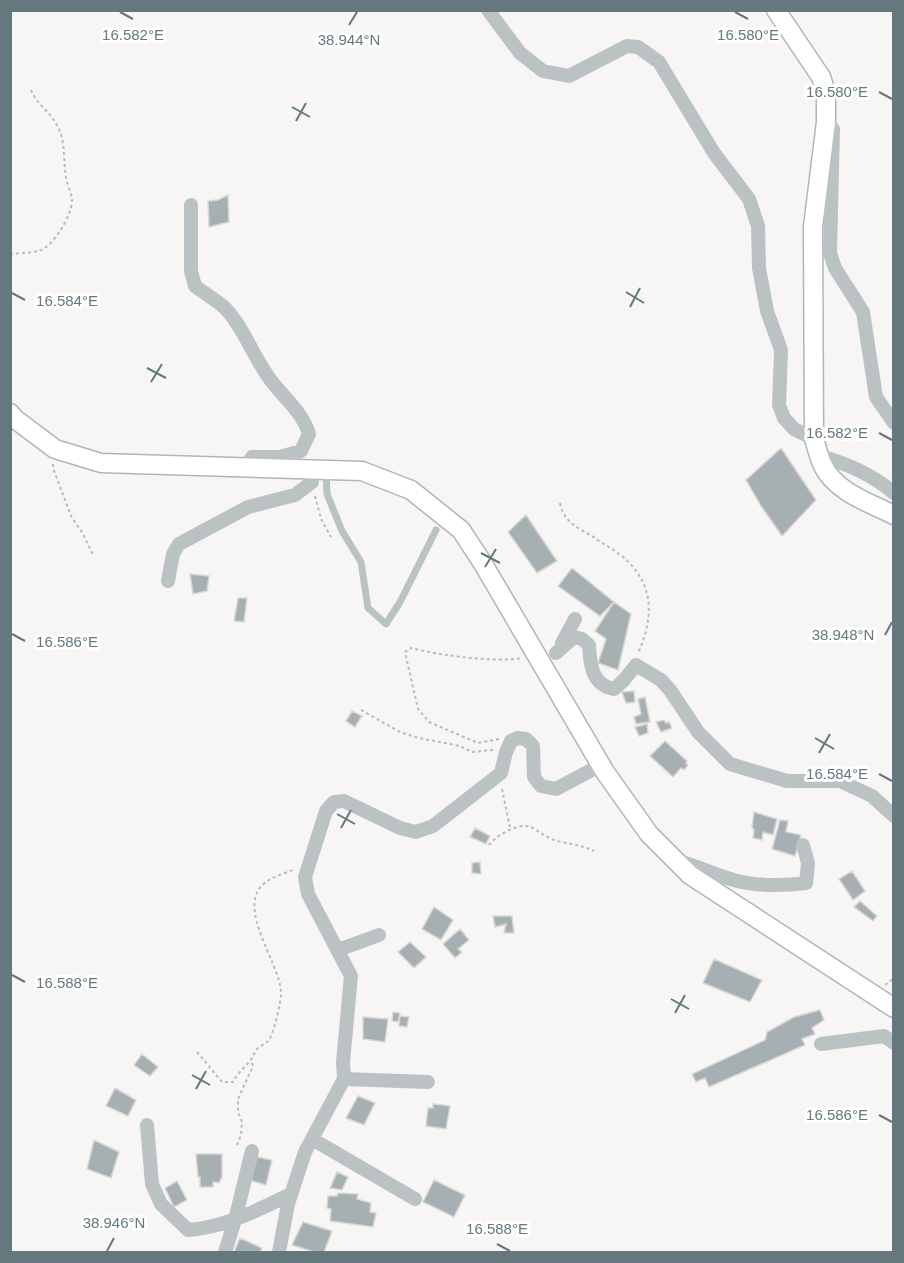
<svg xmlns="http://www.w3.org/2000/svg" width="904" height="1263" font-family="Arial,sans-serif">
  <rect width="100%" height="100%" fill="#f7f6f4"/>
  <path fill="#a6b0b3" stroke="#d8d8d6" stroke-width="1.5" d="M228,195L229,222L209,227L208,201L218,200Z
    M781,448L816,500L782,536L761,506L746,480Z
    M526,515L557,561L537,573L508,532Z
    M572,568L614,602L600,616L558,586Z
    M190,574L209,576L207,591L193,594Z
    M238,598H247L244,622L234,621Z
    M614,602L631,614L618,670L598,663L606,639L595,631Z
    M634,691L635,702L626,703L622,692Z
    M645,697L650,722L636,724L634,717L641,714L638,699Z
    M352,711L362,716L355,727L346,721Z
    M664,720L666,723L669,722L672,728L661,732L656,722Z
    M647,724L648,733L639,736L635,727Z
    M665,741L687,761L686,763L688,765L684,770L681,768L673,777L650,756Z
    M754,812L777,819L773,835L763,832L762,840L753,838L754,830L752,827Z
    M780,820L788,821L786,832L801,835L795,856L772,849Z
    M475,828L490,836L486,844L470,837Z
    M480,862L481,874L472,873V863Z
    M852,871L865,891L853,900L839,879Z
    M860,901L877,916L873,921L854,907Z
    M434,907L453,920L441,940L422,929Z
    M493,916H512L514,933H504L506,924L495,927Z
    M460,929L469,940L458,949L462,952L455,958L443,944Z
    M410,942L426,957L414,968L398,952Z
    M714,959L762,980L750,1002L703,983Z
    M820,1010L824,1020L812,1028L815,1034L802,1039L805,1045L709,1087L705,1078L696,1082L692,1074L765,1040L767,1032L794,1017Z
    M393,1012L400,1013L398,1022L392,1021Z
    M400,1016L409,1017L407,1027L399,1026Z
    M363,1017L388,1019L385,1042L363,1039Z
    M142,1054L158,1067L150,1076L134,1065Z
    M115,1088L136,1100L128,1116L106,1106Z
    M358,1096L375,1103L364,1125L346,1118Z
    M433,1104L450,1106L446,1129L426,1126L428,1108H433Z
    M94,1140L119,1152L111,1178L87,1169Z
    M196,1154H222V1177L219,1183L213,1182V1187H200V1177H198Z
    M257,1157L272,1160L266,1185L249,1180Z
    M337,1172L348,1177L342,1190L330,1188Z
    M434,1180L465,1195L454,1217L423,1202Z
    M177,1181L187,1200L174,1207L165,1188Z
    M338,1193L358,1194L357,1199L371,1203L370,1212L376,1213L373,1227L330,1221L331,1209L327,1208L328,1196H337Z
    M303,1222L332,1231L324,1252H314L292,1245Z
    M240,1238L262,1248L260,1252H234Z"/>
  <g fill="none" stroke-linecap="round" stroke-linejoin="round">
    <defs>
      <path id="secondary" d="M776,10L821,77L826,92V122L813,227L814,439C817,448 819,458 823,466C836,492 870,503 894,515
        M10,413L15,419L55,449L101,463L362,471L411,490L461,530L482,562L605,772L649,834L690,875L894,1008"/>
    </defs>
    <use href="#secondary" stroke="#aeb6b8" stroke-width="21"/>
    <path stroke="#b6bbbc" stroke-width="2" stroke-dasharray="3 3" stroke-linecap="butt" d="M10,254C18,253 32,253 38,251C53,248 73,214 72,199C71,192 67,184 66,177C63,160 66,143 58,127C51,112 37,105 31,90
      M53,464V468L71,516L83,534L93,555
      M315,496L321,519L331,537
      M560,503C564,524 580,528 595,538C603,544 613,549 622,556C655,584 654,617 638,653
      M361,710L400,732L419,738L460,746L472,752L493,750
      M499,739L478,743L429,722L418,709L405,652L411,648C439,655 493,663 522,658
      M502,789L510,828
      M489,845C496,835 520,822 531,827C540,832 547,838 557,841C570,844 581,845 594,851
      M885,985L894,978
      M197,1052L222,1082H233C237,1074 244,1068 250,1061C253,1057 254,1053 257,1049C260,1046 265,1044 268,1041C274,1034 281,1002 281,993C281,964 233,905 266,882C274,876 286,873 295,869
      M237,1145L241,1135L242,1122L238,1112V1099L253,1066L251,1060"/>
    <path stroke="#bbc2c3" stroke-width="7" d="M326,470L327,494L342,531L361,562L368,608L386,624L400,602L436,530"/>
    <path stroke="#bbc2c3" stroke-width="14" d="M488,10L520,53L543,71L569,76L627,46L638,47L659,62L714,153L749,199L758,226L759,268L767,311L781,350L779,405L784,418L794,429L814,439
      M826,122L833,129L830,253L835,268L863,312L876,397L894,423
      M191,205V271L195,286C204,293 216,300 225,308C243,327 252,353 267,375C280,395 302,410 309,434L301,451L280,457H252L246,467
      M820,456C848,464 871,474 894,493
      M168,581L173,554L179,544L248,507L295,495L312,482
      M562,643L575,619
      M556,653L574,637L582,639L589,645C590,665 592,685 614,689L624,680L636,665L661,680L670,690L698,732L730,764L787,781H840L872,796L894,816
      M675,860C696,865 714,875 734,880C758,887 782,886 806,883L808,863L803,845
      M338,950L379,935
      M821,1044L884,1036L894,1043
      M344,1079L428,1082
      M147,1125L152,1184L161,1204L188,1230C226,1227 258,1210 291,1194
      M312,1139L415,1199
      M225,1252L235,1220L252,1151
      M279,1252L288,1204L305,1152L344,1079L343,1062L351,976L308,894L305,877L326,811L334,802L344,801L400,828L416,832L433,826L501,773L506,752L511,741L518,738L526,739L533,746L534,777L541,786L556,789L601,765"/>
    <use href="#secondary" stroke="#fff" stroke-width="18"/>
  </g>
  <path fill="none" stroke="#64787d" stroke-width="2" d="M120,12L133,19M735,12L748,19M349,25L357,12M879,92L892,99M292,107L310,117M296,121L306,103M626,292L644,303M12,293L25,300M630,307L640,288M147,368L166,378M151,382L162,364M879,433L892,440M481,553L500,563M485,567L496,549M12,634L25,641M885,635L892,622M815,738L834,749M819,753L830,734M879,774L892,781M337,814L355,824M341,828L351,810M12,975L25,982M671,999L689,1009M675,1013L685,995M192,1075L210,1085M196,1089L206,1071M879,1115L892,1122M497,1244L510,1251M107,1251L114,1238"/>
  <g font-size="15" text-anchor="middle" fill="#64787d" stroke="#fff" stroke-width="6" stroke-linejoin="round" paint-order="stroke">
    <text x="748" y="40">16.580°E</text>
    <text x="133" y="40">16.582°E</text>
    <text x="349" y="45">38.944°N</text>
    <text x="837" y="97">16.580°E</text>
    <text x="67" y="306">16.584°E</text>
    <text x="837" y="438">16.582°E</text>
    <text x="843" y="640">38.948°N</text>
    <text x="67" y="647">16.586°E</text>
    <text x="837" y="779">16.584°E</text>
    <text x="67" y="988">16.588°E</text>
    <text x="837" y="1120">16.586°E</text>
    <text x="114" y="1228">38.946°N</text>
    <text x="497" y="1234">16.588°E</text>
  </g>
  <rect width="904" height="1263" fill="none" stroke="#64787d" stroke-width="24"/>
</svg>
